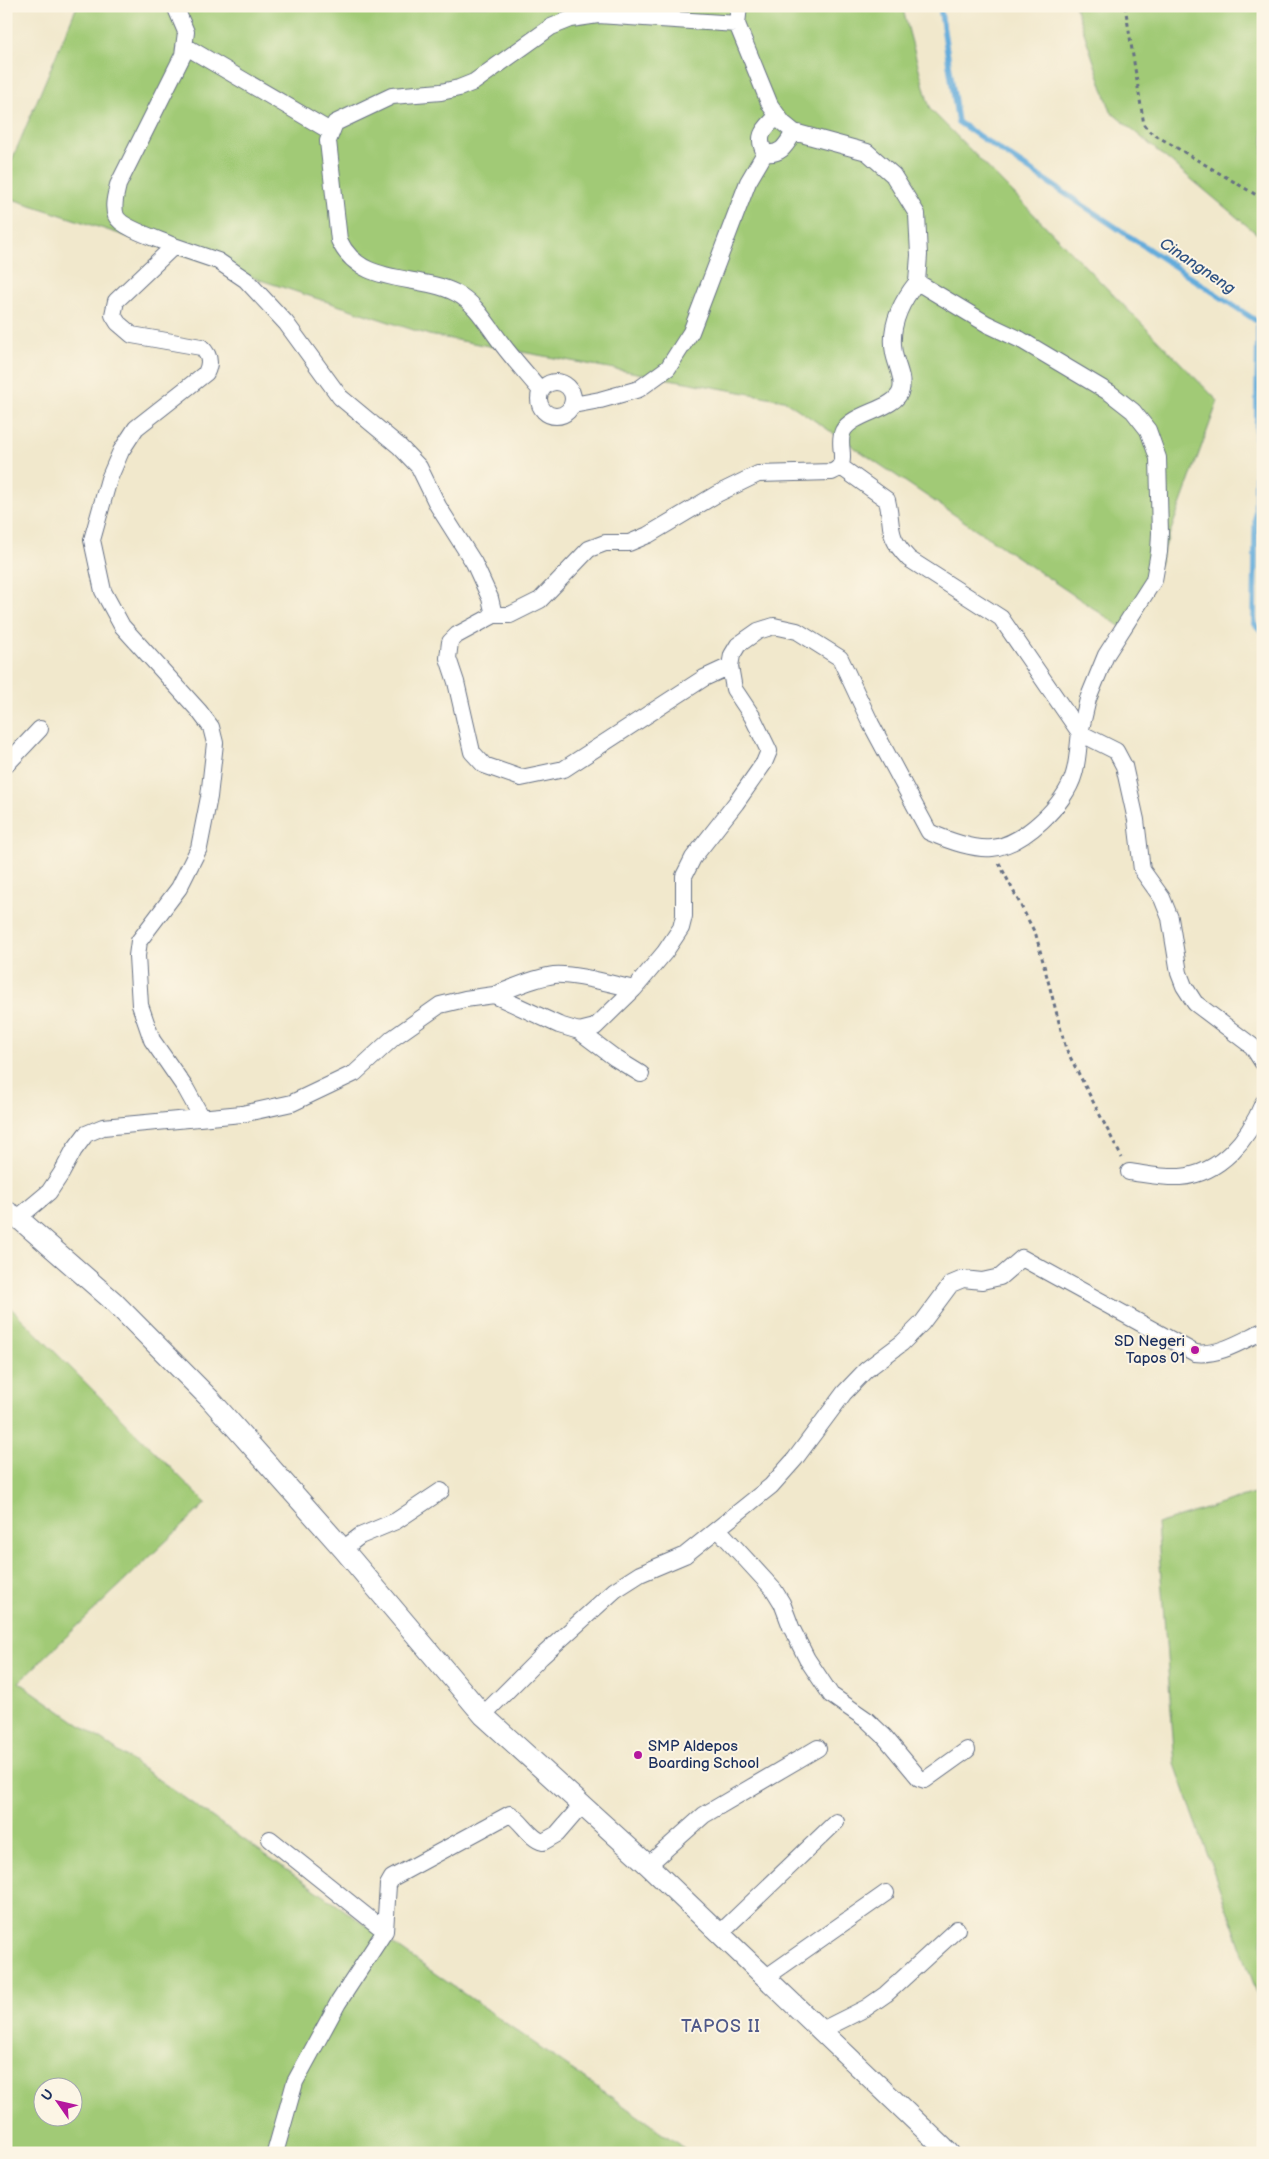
<svg xmlns="http://www.w3.org/2000/svg" width="1269" height="2159" font-family="'Balsamiq Sans',sans-serif">
  <rect width="100%" height="100%" fill="#fcf5e5"/>
  <filter id="ink" filterUnits="userSpaceOnUse"><feTurbulence type="fractalNoise" baseFrequency=".02" numOctaves="2"/><feDisplacementMap in="SourceGraphic" scale="10" xChannelSelector="R" yChannelSelector="G"/><feConvolveMatrix kernelMatrix="1 2 1 2 8 2 1 2 1" color-interpolation-filters="sRGB"/></filter>
  <filter id="wash" filterUnits="userSpaceOnUse"><feTurbulence type="fractalNoise" baseFrequency=".0096" numOctaves="4" result="noise"/><feDisplacementMap in="SourceGraphic" scale="20" xChannelSelector="R" yChannelSelector="G"/><feGaussianBlur stdDeviation="1.12" result="paint"/><feColorMatrix in="noise" values="0 0 0 0 0 0 0 0 0 0 0 0 0 0 0 0 0 1.4 0 .05"/><feComposite in="paint" operator="in"/></filter>
  <g filter="url(#wash)">
    <rect width="100%" height="100%" fill="#f1e8cc"/>
    <path fill="#a1ca76" stroke="#5e7c6a" fill-rule="evenodd" d="M77,6H902L930,109L1218,401L1133,635L784,400L429,335L6,197V174Z
      M1075,6H1263V239L1111,112Z
      M6,1303L206,1503L19,1682L691,2153H6ZM42,2086H72V2116H42Z
      M1263,1491V2010L1175,1764L1157,1524Z"/>
    <g fill="none" stroke-linecap="round" stroke-linejoin="round">
      <path stroke="#63acdb" stroke-width="5.5" d="M940,6L958,122L1258,322L1254,623L1263,633"/>
    </g>
  </g>
  <g filter="url(#ink)">
    <g fill="none" stroke-linecap="round" stroke-linejoin="round">
      <defs>
        <path id="minor" d="M175,6L186,32L183,55L118,185C116,194 112,206 116,216C121,228 161,240 174,246L116,301L113,315L118,323L132,335L201,347C210,355 211,363 206,373L136,428L121,451L109,479L92,540L103,591L122,626L199,711L211,727L215,743L209,797L199,848L179,888L139,941L137,956L140,1005L152,1040L186,1089L201,1116
          M739,6L737,24L770,105L783,123L794,132L867,152L893,175L917,214L919,255L917,282L987,324L1021,340L1110,393L1133,411L1148,430L1158,458L1160,533L1159,552L1154,580L1106,655L1088,699L1080,733L1116,751L1124,766L1136,820L1142,870L1162,898L1170,918L1179,973L1184,986L1195,1003L1252,1046L1263,1063
          M185,46L330,131
          M765,153C755,135 765,129 777,116
          M174,246L218,261L246,280L286,323L340,397L399,446L419,467L438,506L474,563L490,598L494,615L457,635L450,642L448,658L456,682L472,752L484,765L521,778L564,769L704,678L730,666
          M539 399a17 17 0 1 1 34 0a17 17 0 1 1-34 0Z
          M541,391C528,375 514,360 502,344C488,326 476,303 456,293C416,273 360,287 339,240L328,141L335,123L392,96L441,92L459,88L474,82L551,27L571,19L598,15L737,24
          M573,405L600,400L639,389L668,368L691,332L748,182L765,153C782,155 786,145 794,132
          M494,615H510L540,600L589,549L605,543H629L648,535L717,494L758,474L832,472C851,464 836,446 843,431C853,412 896,410 901,390C904,377 896,365 894,353C889,327 901,302 917,282
          M6,765L40,729
          M494,995C513,988 533,978 554,975C573,973 615,985 634,989
          M579,1031L615,1058L641,1074
          M1129,1172C1145,1174 1163,1178 1180,1177C1221,1174 1249,1138 1263,1103
          M18,1218L49,1192L61,1174L74,1150L86,1134L103,1127L242,1114L292,1103L355,1073L393,1038L440,1005L465,999L494,995L559,1025L579,1031L595,1027L634,989L665,952L681,928L684,916V876L693,858L736,803L764,763L769,751L752,716L734,689L730,666L732,655L738,645L758,631L774,626L797,631L840,658L871,724L929,832C947,840 972,850 992,848C1023,845 1066,804 1074,774C1078,761 1078,746 1080,733L1001,618L909,559C885,534 894,529 887,500L841,467
          M718,1529L774,1590L782,1603L791,1627L807,1659L831,1695L867,1720L884,1736L919,1778L925,1780L967,1750
          M343,1549L360,1536L396,1521L441,1491
          M483,1715L541,1657L615,1590L640,1574L685,1555L771,1486L795,1459L844,1393L866,1370L902,1343L922,1323L951,1284L963,1279L982,1281L1000,1277L1022,1258L1195,1353C1219,1356 1242,1341 1263,1331
          M270,1839L385,1931
          M648,1865L704,1815L818,1748
          M719,1934L836,1822
          M765,1978L886,1893
          M820,2031L866,2008L886,1994L957,1929
          M275,2153L295,2082L338,2003L385,1931L388,1885L392,1878L510,1814C522,1821 530,1839 543,1842L557,1834L582,1805"/>
        <path id="tertiary" d="M6,1211L18,1218L113,1301L210,1399L343,1549L483,1715L648,1865L949,2153"/>
      </defs>
      <use href="#minor" stroke="#667084" stroke-width="18"/>
      <use href="#tertiary" stroke="#667084" stroke-width="22"/>
      <path stroke="#667084" stroke-width="3" stroke-dasharray="4 4" stroke-linecap="butt" d="M1125,6L1144,125L1150,132L1263,199
        M999,863L1036,935L1066,1049L1122,1158"/>
      <use href="#minor" stroke="#fff" stroke-width="16"/>
      <use href="#tertiary" stroke="#fff" stroke-width="20"/>
    </g>
  </g>
  <g fill="#b5179e" stroke="#fcf5e5" stroke-width="2">
    <circle cx="1195" cy="1350" r="5"/>
    <circle cx="638" cy="1755" r="5"/>
  </g>
  <g text-anchor="middle" stroke-width="4" stroke-linejoin="round" paint-order="stroke">
    <g font-size="15" fill="#1b2f5e" stroke="#fcf5e5" text-anchor="end">
      <text x="1185" y="1346">SD Negeri<tspan x="1185" dy="17">Tapos 01</tspan></text>
      <text x="648" y="1751" text-anchor="start">SMP Aldepos<tspan x="648" dy="17">Boarding School</tspan></text>
    </g>
    <g font-size="16" font-style="italic" fill="#315484" stroke="#fcf5e5">
      <text transform="translate(1198 265) rotate(34)" y="6">Cinangneng</text>
    </g>
    <g font-size="18" letter-spacing="1" fill="#505a8a" stroke="#fcf5e5">
      <text x="721" y="2032">TAPOS II</text>
    </g>
  </g>
  <rect width="1269" height="2159" fill="none" stroke="#fcf5e5" stroke-width="25"/>
  <g transform="translate(58 2102) rotate(304)"><circle r="24" fill="#fcf5e5" stroke="#a2a6af"/>
  <path d="M0-4L9 19L0 12L-9 19Z" fill="#b5179e"/>
  <text y="-8" font-size="14" font-weight="bold" text-anchor="middle" fill="#1b2f5e">U</text>
  </g>
</svg>
